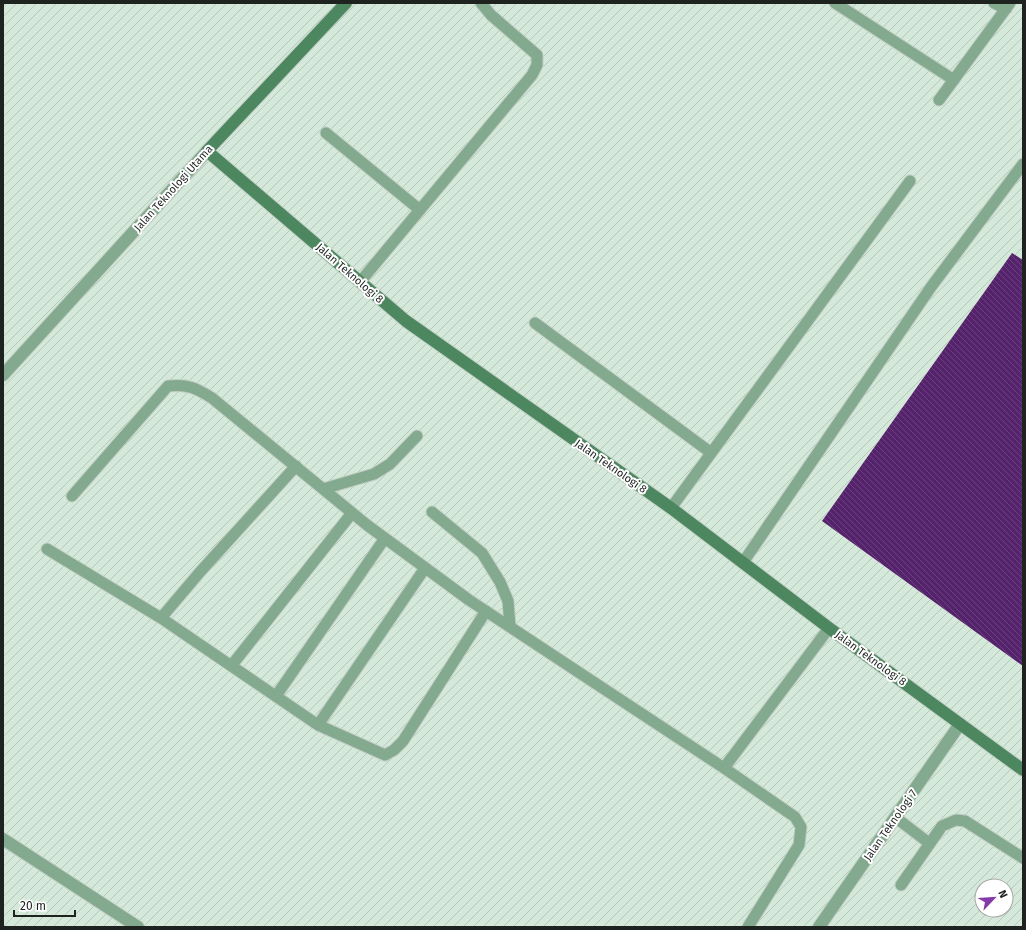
<svg xmlns="http://www.w3.org/2000/svg" width="1026" height="930" font-family="'Fira Sans',sans-serif">
  <defs>
    <pattern id="industrial-furrows" width="10" height="10" patternUnits="userSpaceOnUse"><rect width="10" height="10" fill="#d5e9da"/><path d="M-1 1l2-2M0 10L10 0M9 11l2-2" fill="none" stroke="#b6c8bb"/></pattern>
    <pattern id="building-back-hatch" width="6" height="6" patternUnits="userSpaceOnUse"><rect width="6" height="6" fill="#55226c"/><path d="M-1 5l2 2M0 0l6 6M5-1l2 2" fill="none" stroke="#6a417c"/></pattern>
  </defs>
  <rect width="100%" height="100%" fill="#e6f3e9"/>
  <path fill="url(#industrial-furrows)" fill-rule="evenodd" d="M3,3H1023V260L1012,253L822,521L1023,666V927H3ZM982,886H1006V910H982Z"/>
  <path fill="url(#building-back-hatch)" d="M1012,253L1023,260V666L822,521Z"/>
  <g fill="none" stroke-linecap="round" stroke-linejoin="round">
    <defs>
      <path id="lane" d="M835,3L954,80
        M994,3L1006,9
        M939,100L1010,3
        M326,133L420,210
        M360,282L532,75L537,65V55L491,15L481,3
        M535,323L710,452
        M323,489L374,474L390,464L417,436
        M72,496L168,386C188,384 196,388 212,398L367,525L469,600L724,768L829,628
        M671,508L910,181
        M432,512L482,553L500,582L508,601L510,626
        M47,549L161,618L318,725L385,755L394,750L403,741L486,611
        M744,561L931,287L1023,164
        M161,618L200,572L296,466
        M232,665L352,513
        M276,696L385,538
        M318,725L425,568
        M724,768L795,817L801,827L799,845L748,927
        M895,817L929,843
        M901,885L942,826L956,820L965,821L1023,858"/>
      <path id="street" d="M3,375L207,151
        M3,839L138,927
        M819,927L960,724"/>
      <path id="secondary" d="M346,3L207,151L406,321L671,508L829,628L1023,770"/>
    </defs>
    <use href="#lane" stroke="#c2cec5" stroke-width="13"/>
    <use href="#street" stroke="#c2cec5" stroke-width="14"/>
    <use href="#secondary" stroke="#c2cec5" stroke-width="14"/>
    <use href="#lane" stroke="#83aa8e" stroke-width="11"/>
    <use href="#street" stroke="#83aa8e" stroke-width="12"/>
    <use href="#secondary" stroke="#4c875f" stroke-width="12"/>
  </g>
  <g text-anchor="middle" stroke-width="4" stroke-linejoin="round" paint-order="stroke">
    <g font-size="11" fill="#1e2320" stroke="#fff">
      <text transform="translate(173 188) rotate(-48)" y="4">Jalan Teknologi Utama</text>
      <text transform="translate(350 273) rotate(41)" y="4">Jalan Teknologi 8</text>
      <text transform="translate(611 466) rotate(35)" y="4">Jalan Teknologi 8</text>
      <text transform="translate(871 658) rotate(36)" y="4">Jalan Teknologi 8</text>
      <text transform="translate(890 825) rotate(-55)" y="4">Jalan Teknologi 7</text>
    </g>
  </g>
  <rect width="1026" height="930" fill="none" stroke="#1e2320" stroke-width="8"/>
  <g transform="translate(994 898) rotate(65)"><circle r="19" fill="#ffffff" stroke="#a5a7a6"/>
  <path d="M0-3L7 15L0 10L-7 15Z" fill="#8639a9"/>
  <text y="-6" font-size="11" font-weight="bold" text-anchor="middle" fill="#1e2320">N</text>
  </g>
  <path d="M14 910v6h61v-6" fill="none" stroke="#1e2320" stroke-width="2"/>
  <text x="20" y="910" font-size="12" fill="#1e2320" stroke="#ffffff" stroke-width="3" paint-order="stroke">20 m</text>
</svg>
